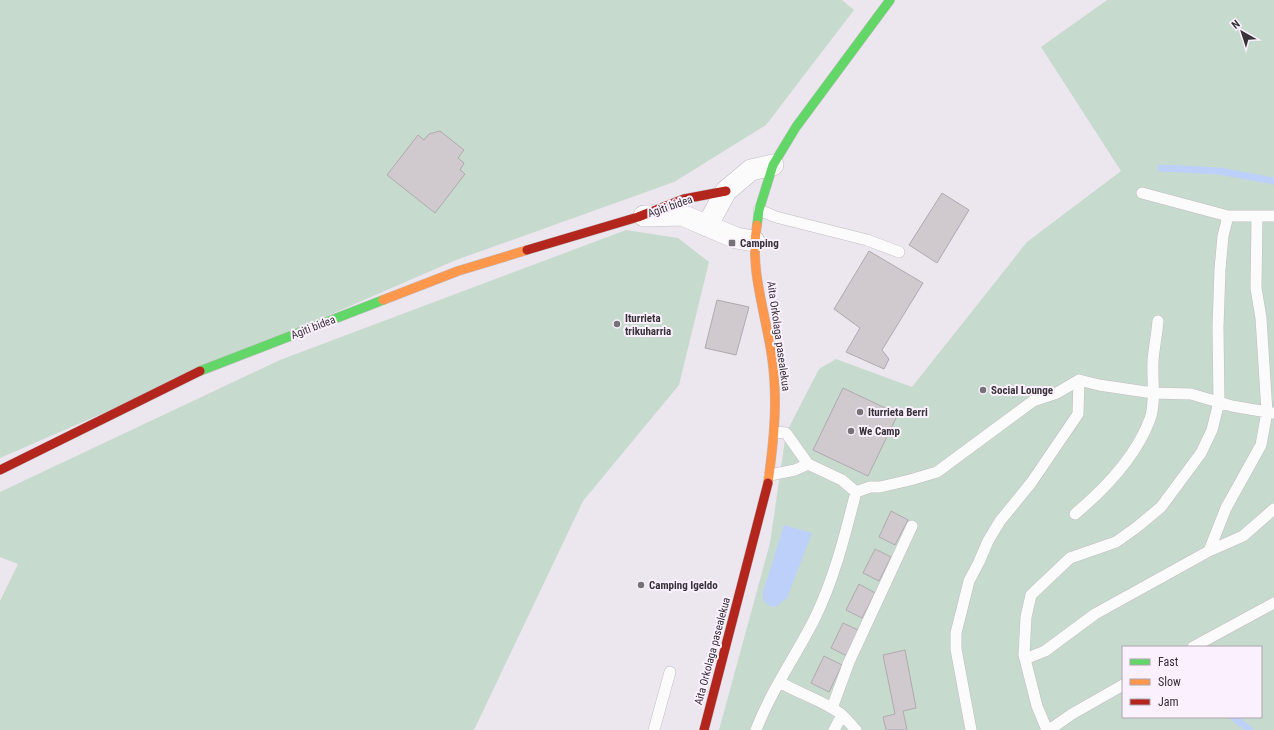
<svg xmlns="http://www.w3.org/2000/svg" width="1274" height="730" font-family="'Roboto Condensed',sans-serif">
  <rect width="100%" height="100%" fill="#ece6ee"/>
  <path fill="#c7dace" fill-rule="evenodd" d="M0,0H842L854,10L766,125L674,182L456,260L0,458Z
    M1107,0H1274V730H719L770,543L786,433L819,369L836,359L912,387L1027,242L1121,171L1041,47ZM1123,647H1261V717H1123Z
    M626,230L678,238L709,262L679,385L583,501L474,730H0V601L18,564L0,557V492L280,360Z"/>
  <path fill="#bdd0fa" d="M784,525L812,533L787,598L775,607L769,606L763,600V592Z"/>
  <g fill="none" stroke-linecap="round" stroke-linejoin="round">
    <path stroke="#bdd0fa" stroke-width="7" d="M1161,168L1219,171L1274,181
      M1233,717L1250,730"/>
  </g>
  <path fill="#d0cacf" stroke="#afaaae" d="M440,131L464,150L458,158L464,163L460,170L465,174L435,213L387,175L418,135L424,140L429,134Z
    M942,193L969,210L937,263L909,245Z
    M869,251L923,283L882,350L889,359L884,369L846,352L860,328L834,309Z
    M717,300L749,307L736,355L705,348Z
    M843,388L898,414L868,476L813,450Z
    M891,511L908,520L895,545L879,537Z
    M875,549L891,557L879,581L863,573Z
    M859,584L875,593L862,618L846,610Z
    M843,623L860,631L847,656L831,648Z
    M905,650L916,708L903,711L907,730H886L883,717L895,714L883,655Z
    M824,656L842,665L829,692L811,683Z"/>
  <g fill="none" stroke-linecap="round" stroke-linejoin="round">
    <defs>
      <path id="lane" d="M1142,193L1228,216H1274
        M759,210L776,217L867,240L899,252
        M770,475L795,470L808,464
        M856,492L870,487H880L910,480L937,472L1033,401L1057,393L1079,380L1099,385L1153,393L1191,394L1232,406L1273,413
        M1075,514C1106,488 1136,457 1150,419C1156,403 1152,378 1153,361C1154,347 1157,334 1158,321
        M1209,551L1243,536L1274,509
        M1193,647L1274,603
        M1025,659L1045,651L1095,614L1209,551L1226,508L1261,445L1267,412L1261,318L1256,288L1257,217
        M780,682C799,694 823,700 841,714C846,718 851,725 856,730
        M832,708L849,662L912,526
        M654,730L670,672
        M756,730C771,691 795,657 814,620C834,580 845,535 856,492L842,480L808,464L786,433L775,432
        M834,730L842,715
        M971,730L956,649V633L969,581L979,562L988,541L1000,521L1031,483L1078,414L1079,380
        M1047,730L1037,706L1024,655L1026,617L1031,595L1070,558L1116,542L1137,527L1161,507L1201,453L1212,430L1219,402L1218,327L1220,269L1223,236L1228,216
        M1049,730L1072,714L1123,685"/>
      <path id="street" d="M644,216L682,215L736,238L754,241
        M707,226L726,191L751,170L773,165"/>
      <path id="fast" d="M757,225L759,210L773,165L796,127L890,0
        M200,371L383,300"/>
      <path id="slow" d="M757,225C749,269 766,314 772,358C778,400 774,440 768,483
        M383,300L458,271L527,250"/>
      <path id="jam" d="M527,250L638,217L684,199L726,191
        M0,470L200,371
        M704,730L768,483"/>
    </defs>
    <use href="#lane" stroke="#c1bcc2" stroke-width="12"/>
    <use href="#street" stroke="#c1bcc2" stroke-width="22"/>
    <use href="#fast" stroke="#c1bcc2" stroke-width="10"/>
    <use href="#slow" stroke="#c1bcc2" stroke-width="10"/>
    <use href="#jam" stroke="#c1bcc2" stroke-width="10"/>
    <use href="#lane" stroke="#fcfbfc" stroke-width="11"/>
    <use href="#street" stroke="#fcfbfc" stroke-width="21"/>
    <use href="#fast" stroke="#63d668" stroke-width="9"/>
    <use href="#slow" stroke="#ff974d" stroke-width="9"/>
    <use href="#jam" stroke="#b3261e" stroke-width="9"/>
  </g>
  <g fill="#777278" stroke="#fbf0fe" stroke-width="1.5">
    <rect x="728" y="239" width="8" height="8" rx="2"/>
    <circle cx="617" cy="324" r="4"/>
    <circle cx="983" cy="390" r="4"/>
    <circle cx="860" cy="412" r="4"/>
    <circle cx="851" cy="431" r="4"/>
    <circle cx="641" cy="585" r="4"/>
  </g>
  <g text-anchor="middle" stroke-width="4" stroke-linejoin="round" paint-order="stroke">
    <g font-size="11" fill="#383339" stroke="#fbf0fe">
      <text transform="translate(670 206) rotate(-19)" y="4">Agiti bidea</text>
      <text transform="translate(313 327) rotate(-21)" y="4">Agiti bidea</text>
      <text transform="translate(779 336) rotate(82)" y="4">Aita Orkolaga pasealekua</text>
      <text transform="translate(712 651) rotate(-75)" y="4">Aita Orkolaga pasealekua</text>
    </g>
    <g font-size="11" font-weight="bold" fill="#383339" stroke="#fbf0fe" text-anchor="start">
      <text x="740" y="247">Camping</text>
      <text x="625" y="322">Iturrieta<tspan x="625" dy="13">trikuharria</tspan></text>
      <text x="991" y="394">Social Lounge</text>
      <text x="868" y="416">Iturrieta Berri</text>
      <text x="859" y="435">We Camp</text>
      <text x="649" y="589">Camping Igeldo</text>
    </g>
  </g>
  <rect x="1122" y="646" width="140" height="72" fill="#fbf0fe" stroke="#ada4af"/>
  <rect x="1130" y="659" width="20" height="6" fill="#63d668" stroke="#ada4af"/>
  <text x="1158" y="666" font-size="12" fill="#383339">Fast</text>
  <rect x="1130" y="679" width="20" height="6" fill="#ff974d" stroke="#ada4af"/>
  <text x="1158" y="686" font-size="12" fill="#383339">Slow</text>
  <rect x="1130" y="699" width="20" height="6" fill="#b3261e" stroke="#ada4af"/>
  <text x="1158" y="706" font-size="12" fill="#383339">Jam</text>
  <g transform="translate(1242 32) rotate(321)" stroke="#fbf0fe" stroke-width="3" paint-order="stroke">
  <path d="M0-3L7 15L0 10L-7 15Z" fill="#383339"/>
  <text y="-6" font-size="11" font-weight="bold" text-anchor="middle" fill="#383339">N</text>
  </g>
</svg>
